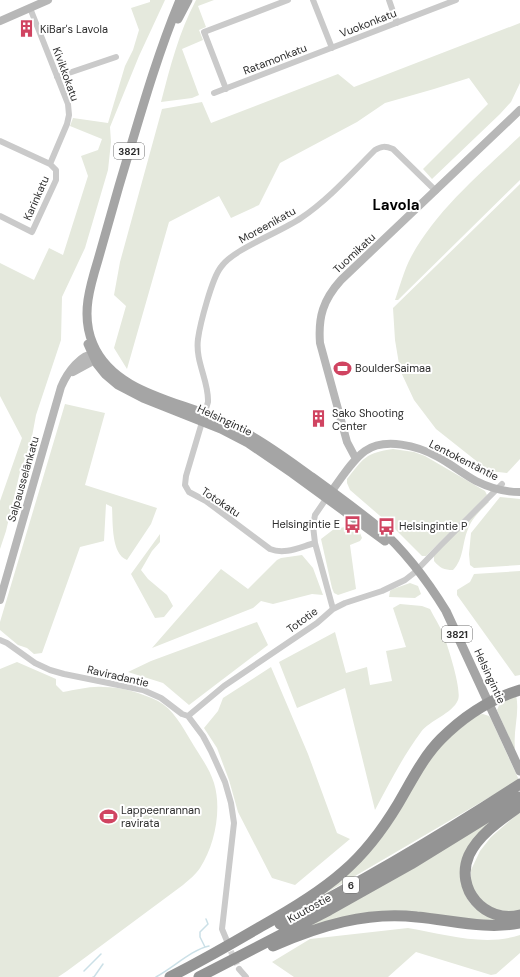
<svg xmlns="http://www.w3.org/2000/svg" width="520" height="977" font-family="'DM Sans',sans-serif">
  <rect width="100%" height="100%" fill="#fff"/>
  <path fill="#e5e9dd" d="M150,0H165L139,56L110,127L111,142L108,170L85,248L62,297L61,340L36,415L31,442L20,472L6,531L0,549V501L22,438L0,396V263L34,280L49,248L63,255L88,176L81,156L98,150L102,139L70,126L73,118L108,123L125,66L133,50L139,30L131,8L150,2Z
    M196,0H214L198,6L206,27L199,30L203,40L182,49L199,95L192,98L161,102C170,67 179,32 196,0Z
    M520,23V83L511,102L500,114L432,179L423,169L488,104L469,78L434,89L385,103L357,122L280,163L259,205L231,218L219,196L169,222L127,369L114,348L126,306L114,295L120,262L162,109L202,102L211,123L338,74L354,87Z
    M520,136V180L398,300H395C400,286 404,270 411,257C437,209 481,173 520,136Z
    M520,184V459L507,473L489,471L436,429L414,400L400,370L395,340L393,308Z
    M65,404L105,413L85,485L157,508L151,524L127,560C111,554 113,522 112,507L106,504L104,541L80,547L42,653L34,654L27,648L18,645L0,630V622Z
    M393,449L414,452L425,456L485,491L487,495L426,556H422L394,528L350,490L347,483V479C364,458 365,453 393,449Z
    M500,497L520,499V565L474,568L470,565L469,554L471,533Z
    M486,501L489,502C481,510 472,518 468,529C462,543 464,559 453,570C444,570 440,568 434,561V556Z
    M351,526L358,528L362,538L360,541L350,545L356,589L338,595L334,593L332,588L321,539L334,529Z
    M160,534V542L152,551L141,570L148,579L167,595L173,606L164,617L155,618L131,574Z
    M302,555L313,568L323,595L312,594L273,604L261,601L253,608L152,648L221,569L248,589L277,560L281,558Z
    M520,571V675L515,676L457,595V590L470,582L474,574Z
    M410,583L418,586L421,594L415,598L389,597L390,591L393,589Z
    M400,604L422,606L430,609C434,617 440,626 444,636C448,647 462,690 458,700C452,714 430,720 421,732C403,756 389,784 375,810L345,688L297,708L279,662L335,632L346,673L367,667L370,685L392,681L386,651L406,647L393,608Z
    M257,622L268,645L189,705L163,683L128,672L151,661Z
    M17,662L56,679V685L63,692C76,690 90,686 103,687C122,687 141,693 158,701C173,709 182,726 191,741C199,755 209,767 214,783C222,809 215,845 200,868C196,874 189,880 183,885L67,971L58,977H0V669Z
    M271,667L308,754L337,833L350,839L295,885L272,878L238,812L229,780L217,748L204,728L218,711L223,698Z
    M516,695C520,713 513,730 515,748L514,749L497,710L500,703Z
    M483,714L489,716L491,719L519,780L321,896L320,894L342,878L442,743L477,715Z
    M520,812V912L493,910L476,895L471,883V870L480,851L491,837Z
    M503,814L482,833L461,880C467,909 479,912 503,922L416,914L306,928Z
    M408,928C445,934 484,947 520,935V953L496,974L491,975L416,952L388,977H294L272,962L310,939Z"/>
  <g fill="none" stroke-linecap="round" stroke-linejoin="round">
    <path stroke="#cbe0e7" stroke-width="1.5" d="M205,947L200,937V932L208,924L206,919
      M84,971L101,954
      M93,977H94L103,964
      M156,977C173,968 191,950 209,946"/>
    <path stroke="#d5d5d5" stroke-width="6" stroke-dasharray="6 3" stroke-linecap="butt" d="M227,943L239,969"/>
    <path stroke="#cacaca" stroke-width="6" d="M313,0L332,48
      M389,0L397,23
      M57,77L116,57
      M226,89L204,32L288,0
      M214,93L456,0
      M0,141L50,164L67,124L69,115L68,104L30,8
      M0,216L32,232L56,180V170L50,164
      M326,499L315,515L313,526L315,543L333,609
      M315,543C300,547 285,555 270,549L206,501L189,492L185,485L186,476L208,402C209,381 195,362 198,339C200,324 212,278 221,267C233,249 281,232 301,218C328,200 352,173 375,150C382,146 385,146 393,149L436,191
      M0,640L7,643L35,663L50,670L64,674L143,690L161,698L182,714L188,716L203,736L211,751L225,782L231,803L234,823L222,929L227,941
      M188,716L224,686L317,623L333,609L345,603L382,591L405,580L414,573L441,545L502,484
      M239,969L246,977"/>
    <path stroke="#b7b7b7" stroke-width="8" d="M0,21L48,0
      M73,372L95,360L98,356
      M356,459L347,442L320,343C318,317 323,300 341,280L520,110
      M328,496C339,482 351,461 365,451C385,437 418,446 438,457C451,464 463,474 476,481C490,488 505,492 520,492
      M0,600L61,387C67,373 81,352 98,354"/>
    <path stroke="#a5a5a5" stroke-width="9" d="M180,0C155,60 138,123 119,186C112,210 105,235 98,260C94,273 90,286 88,300C86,314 87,330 93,344C111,387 163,398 203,413C219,419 233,426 248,434C270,446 291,462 312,477C334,493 356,509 377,526C404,550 427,580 446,611L520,771
      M178,19L188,0
      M88,344L97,364L105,374L118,385L143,398L221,429L248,443L292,473L385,541"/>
    <path stroke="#949494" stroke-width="11" d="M520,806C502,819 479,834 469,855C454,889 485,924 520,915
      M280,924C362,882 443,834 520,784
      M273,946C319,926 367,911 417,917C451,920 486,930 520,923
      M170,977C201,961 231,944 260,927C289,911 318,894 343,872C365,853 383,829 398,804C411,782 423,757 441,739C463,717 490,699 520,690
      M199,977L329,910L411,864L520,797"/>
  </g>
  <defs>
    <symbol id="building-bare" viewBox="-9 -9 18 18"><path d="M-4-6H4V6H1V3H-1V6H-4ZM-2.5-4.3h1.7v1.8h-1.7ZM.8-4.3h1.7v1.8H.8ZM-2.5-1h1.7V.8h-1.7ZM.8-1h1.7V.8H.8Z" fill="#d04461" stroke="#fff" stroke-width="2.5" paint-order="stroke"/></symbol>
    <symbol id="stadium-bare" viewBox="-9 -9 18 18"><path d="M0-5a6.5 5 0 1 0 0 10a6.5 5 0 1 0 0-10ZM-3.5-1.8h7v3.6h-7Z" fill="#d04461" stroke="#fff" stroke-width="2.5" paint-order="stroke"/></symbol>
    <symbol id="bus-bare" viewBox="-9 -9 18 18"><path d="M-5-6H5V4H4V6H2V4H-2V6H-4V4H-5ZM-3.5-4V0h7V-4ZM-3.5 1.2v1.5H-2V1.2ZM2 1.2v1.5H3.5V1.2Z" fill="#d04461" stroke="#fff" stroke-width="2.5" paint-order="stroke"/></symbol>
  </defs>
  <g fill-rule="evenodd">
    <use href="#building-bare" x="14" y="16" width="25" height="25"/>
    <use href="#stadium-bare" x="330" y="356" width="25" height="25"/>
    <use href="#building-bare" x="306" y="406" width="25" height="25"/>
    <use href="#bus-bare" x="340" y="512" width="25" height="25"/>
    <use href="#bus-bare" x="374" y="514" width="25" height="25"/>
    <use href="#stadium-bare" x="96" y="804" width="25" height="25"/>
  </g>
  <g text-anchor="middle" stroke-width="4" stroke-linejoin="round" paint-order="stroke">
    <g fill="#fff" stroke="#6c6c6c" stroke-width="1">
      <rect x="114" y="143" width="30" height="16" rx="3"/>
      <rect x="442" y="626" width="30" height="16" rx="3"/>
      <rect x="343" y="877" width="16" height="16" rx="3"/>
    </g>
    <g font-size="10" font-weight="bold" fill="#2d2d2d">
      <text x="129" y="155">3821</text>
      <text x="457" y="638">3821</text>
      <text x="351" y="889">6</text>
    </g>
    <g font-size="11" fill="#2d2d2d" stroke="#fff">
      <text transform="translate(368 23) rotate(-21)" y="4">Vuokonkatu</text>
      <text transform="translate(275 59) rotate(-21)" y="4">Ratamonkatu</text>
      <text transform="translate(66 74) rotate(70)" y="4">Kivikkokatu</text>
      <text transform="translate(36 198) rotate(-66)" y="4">Karinkatu</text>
      <text transform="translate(267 225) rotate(-29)" y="4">Moreenikatu</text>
      <text transform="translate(354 253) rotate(-43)" y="4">Tuomikatu</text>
      <text transform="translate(225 420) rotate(25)" y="4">Helsingintie</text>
      <text transform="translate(464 460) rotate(27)" y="4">Lentokentäntie</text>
      <text transform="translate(23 479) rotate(-74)" y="4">Salpausselänkatu</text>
      <text transform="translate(221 502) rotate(34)" y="4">Totokatu</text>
      <text transform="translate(302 620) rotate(-36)" y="4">Tototie</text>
      <text transform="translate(118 676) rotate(13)" y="4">Raviradantie</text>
      <text transform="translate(490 676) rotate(65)" y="4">Helsingintie</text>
      <text transform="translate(309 908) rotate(-29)" y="4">Kuutostie</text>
    </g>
    <g font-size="11" fill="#2d2d2d" stroke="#fff" text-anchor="start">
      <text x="40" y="33">KiBar's Lavola</text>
      <text x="355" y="372">BoulderSaimaa</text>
      <text x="332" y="417">Sako Shooting<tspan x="332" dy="13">Center</tspan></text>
      <text x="340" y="528" text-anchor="end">Helsingintie E</text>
      <text x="399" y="530">Helsingintie P</text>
      <text x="121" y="814">Lappeenrannan<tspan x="121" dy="13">ravirata</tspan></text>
    </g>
    <g font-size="15" font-weight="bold" fill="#000" stroke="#fff">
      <text x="396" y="210">Lavola</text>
    </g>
  </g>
</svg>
